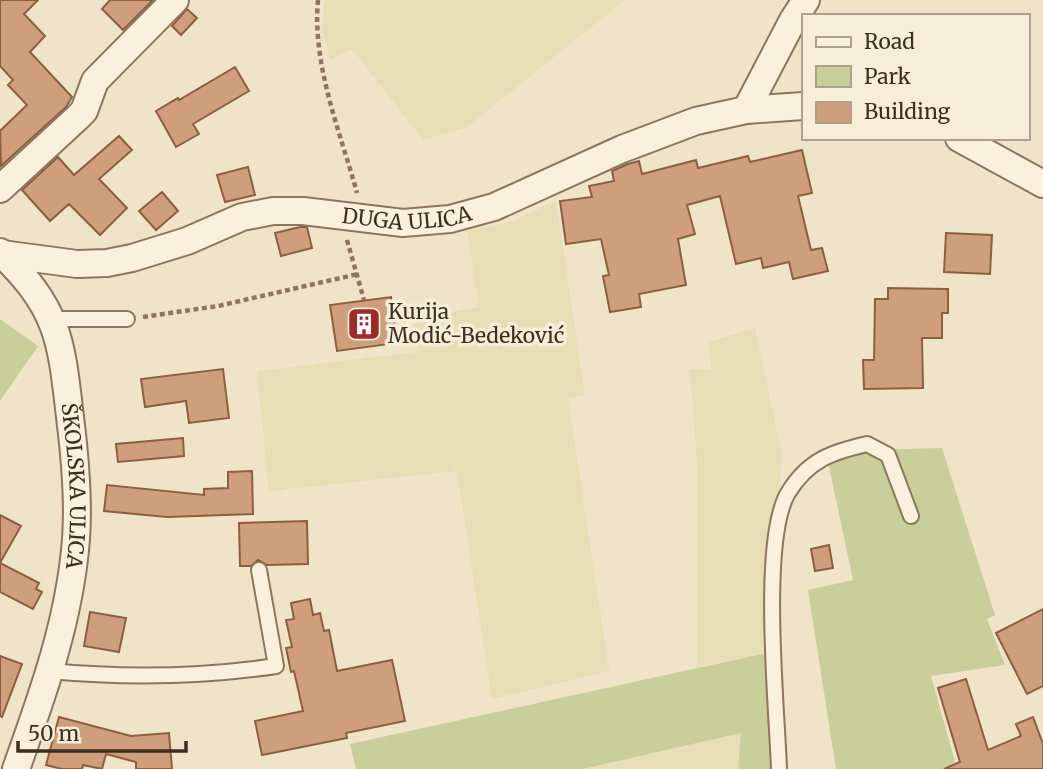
<svg xmlns="http://www.w3.org/2000/svg" width="1043" height="769" font-family="Merriweather,serif">
  <rect width="100%" height="100%" fill="#f0e4c8"/>
  <path fill="#e6deb5" d="M324,0H625L467,127L423,140L352,49L330,60L323,32Z
    M556,201L585,395L568,398L609,671L492,699L457,471L269,491L257,371L417,352L414,319L479,307L467,232L515,220Z
    M755,328L781,450L775,651L697,667V463L690,369L711,370L709,342Z
    M742,733L738,769H583Z"/>
  <path fill="#c9cf9b" d="M0,319L38,346L0,401Z
    M942,448L995,615L987,619L1005,665L931,676L957,769H836L808,590L853,580L828,462L869,450Z
    M775,651L776,769H738L741,733L583,769H356L350,744Z"/>
  <path fill="#cf9f7d" stroke="#8d5f41" stroke-width="2" d="M0,0H38L24,14L45,36L30,52L72,97L66,107L1,166L0,131L27,105L8,85L13,80L0,66Z
    M110,0H153L123,30L102,9Z
    M187,9L197,18L181,35L172,26Z
    M235,67L249,91L193,124L199,134L176,147L156,111L178,98L179,100Z
    M119,136L132,150L99,179L127,208L100,235L69,204L50,221L22,190L58,157L74,175Z
    M802,150L812,193L798,196L811,250L822,248L828,271L793,279L789,262L763,268L761,258L736,264L720,196L687,205L695,234L678,239L686,285L639,294L641,307L610,312L603,276L609,275L601,239L566,244L560,201L592,197L589,186L614,181L612,171L628,164L639,161L642,174L696,160L698,168L748,156L750,162Z
    M248,167L255,195L225,202L217,175Z
    M162,192L178,211L156,230L139,211Z
    M300,227H307L312,248L281,256L275,233Z
    M946,233L992,235L990,274L944,272Z
    M888,288L948,289V313H942V338H922L923,388L864,389L863,360H874L875,299H888Z
    M391,297L397,343L337,351L330,305Z
    M223,369L229,418L189,423L186,401L145,407L141,379Z
    M183,438L184,456L118,462L116,444Z
    M252,471L253,514L167,517L104,511L107,485L204,495V489L228,488V472Z
    M0,515L21,526L0,563Z
    M307,521L308,564L267,565L258,560L251,566H240L239,523Z
    M829,545L833,568L815,571L811,549Z
    M0,563L39,583L36,589L42,592L33,609L0,592Z
    M310,599L313,615L320,613L324,631L329,630L337,671L392,660L405,721L346,733L347,738L262,755L255,721L303,711L294,671L291,672L286,648L292,647L286,620L294,619L291,603Z
    M1043,609V686L1027,694L996,633Z
    M90,612L126,618L119,652L84,646Z
    M0,656L22,664L2,717L0,716Z
    M966,679L988,750L1021,736L1016,724L1033,717L1043,744V769H944L960,762L938,688Z
    M59,717L131,736L169,733L172,769H136V762L106,754L102,769L83,765L82,769H62L46,765Z"/>
  <g fill="none" stroke-linecap="round" stroke-linejoin="round">
    <defs>
      <path id="service" d="M52,319H127
        M50,671C125,678 201,677 276,666L259,570
        M779,769C777,709 760,540 788,493C808,460 832,452 867,444L888,455L911,516"/>
      <g id="minor">
        <path d="M746,110L793,20L806,0"/>
        <path d="M959,138L1043,184"/>
        <path d="M0,189L77,118L84,111L95,81L175,0"/>
        <path id="s1" d="M0,252C59,309 61,339 70,417C75,457 79,498 76,539C70,619 43,694 16,769"/>
        <path id="s2" d="M2,254L77,264L107,263L132,258L187,241L242,217L273,211H303L403,223L450,219L494,207L622,149L696,121L746,110L803,106"/>
      </g>
    </defs>
    <use href="#service" stroke="#8d765c" stroke-width="18"/>
    <use href="#minor" stroke="#8d765c" stroke-width="30"/>
    <path stroke="#8d765c" stroke-width="4.5" stroke-dasharray="5 3.5" stroke-linecap="butt" d="M318,0C312,65 340,131 357,193
      M347,240L364,300
      M143,317L218,306L358,274"/>
    <use href="#service" stroke="#faf1dc" stroke-width="14"/>
    <use href="#minor" stroke="#faf1dc" stroke-width="26"/>
  </g>
  <defs>
    <symbol id="building-square" viewBox="-11 -11 22 22"><rect x="-9" y="-9" width="18" height="18" rx="4" fill="#9e2a2b" stroke="#f7eed8"/><path d="M-4-6H4V6H1V3H-1V6H-4ZM-2.5-4.3h1.7v1.8h-1.7ZM.8-4.3h1.7v1.8H.8ZM-2.5-1h1.7V.8h-1.7ZM.8-1h1.7V.8H.8Z" fill="#fff"/></symbol>
  </defs>
  <g fill-rule="evenodd">
    <use href="#building-square" x="345" y="305" width="38" height="38"/>
  </g>
  <g text-anchor="middle" stroke-width="7" stroke-linejoin="round" paint-order="stroke">
    <g font-size="21" fill="#3d2e20" stroke="#f7eed8">
      <text dy="7" stroke="none"><textPath href="#s2" startOffset="415">DUGA ULICA</textPath></text>
      <text dy="7" stroke="none"><textPath href="#s1" startOffset="254">ŠKOLSKA ULICA</textPath></text>
    </g>
    <g font-size="21" fill="#3d2e20" stroke="#f7eed8" text-anchor="start">
      <text x="388" y="319">Kurija<tspan x="388" dy="24">Modić-Bedeković</tspan></text>
    </g>
  </g>
  <rect x="802" y="14" width="228" height="126" fill="#f7eed8" stroke="#ada18e" stroke-width="2"/>
  <rect x="816" y="37" width="35" height="10" fill="#faf1dc" stroke="#ada18e" stroke-width="2"/>
  <text x="864" y="49" font-size="21" fill="#3d2e20">Road</text>
  <rect x="816" y="66" width="35" height="21" fill="#c9cf9b" stroke="#ada18e" stroke-width="2"/>
  <text x="864" y="84" font-size="21" fill="#3d2e20">Park</text>
  <rect x="816" y="102" width="35" height="21" fill="#cf9f7d" stroke="#ada18e" stroke-width="2"/>
  <text x="864" y="119" font-size="21" fill="#3d2e20">Building</text>
  <path d="M18 741v10h168v-10" fill="none" stroke="#3d2e20" stroke-width="3.5"/>
  <text x="28" y="741" font-size="21" fill="#3d2e20" stroke="#f7eed8" stroke-width="5" paint-order="stroke">50 m</text>
</svg>
